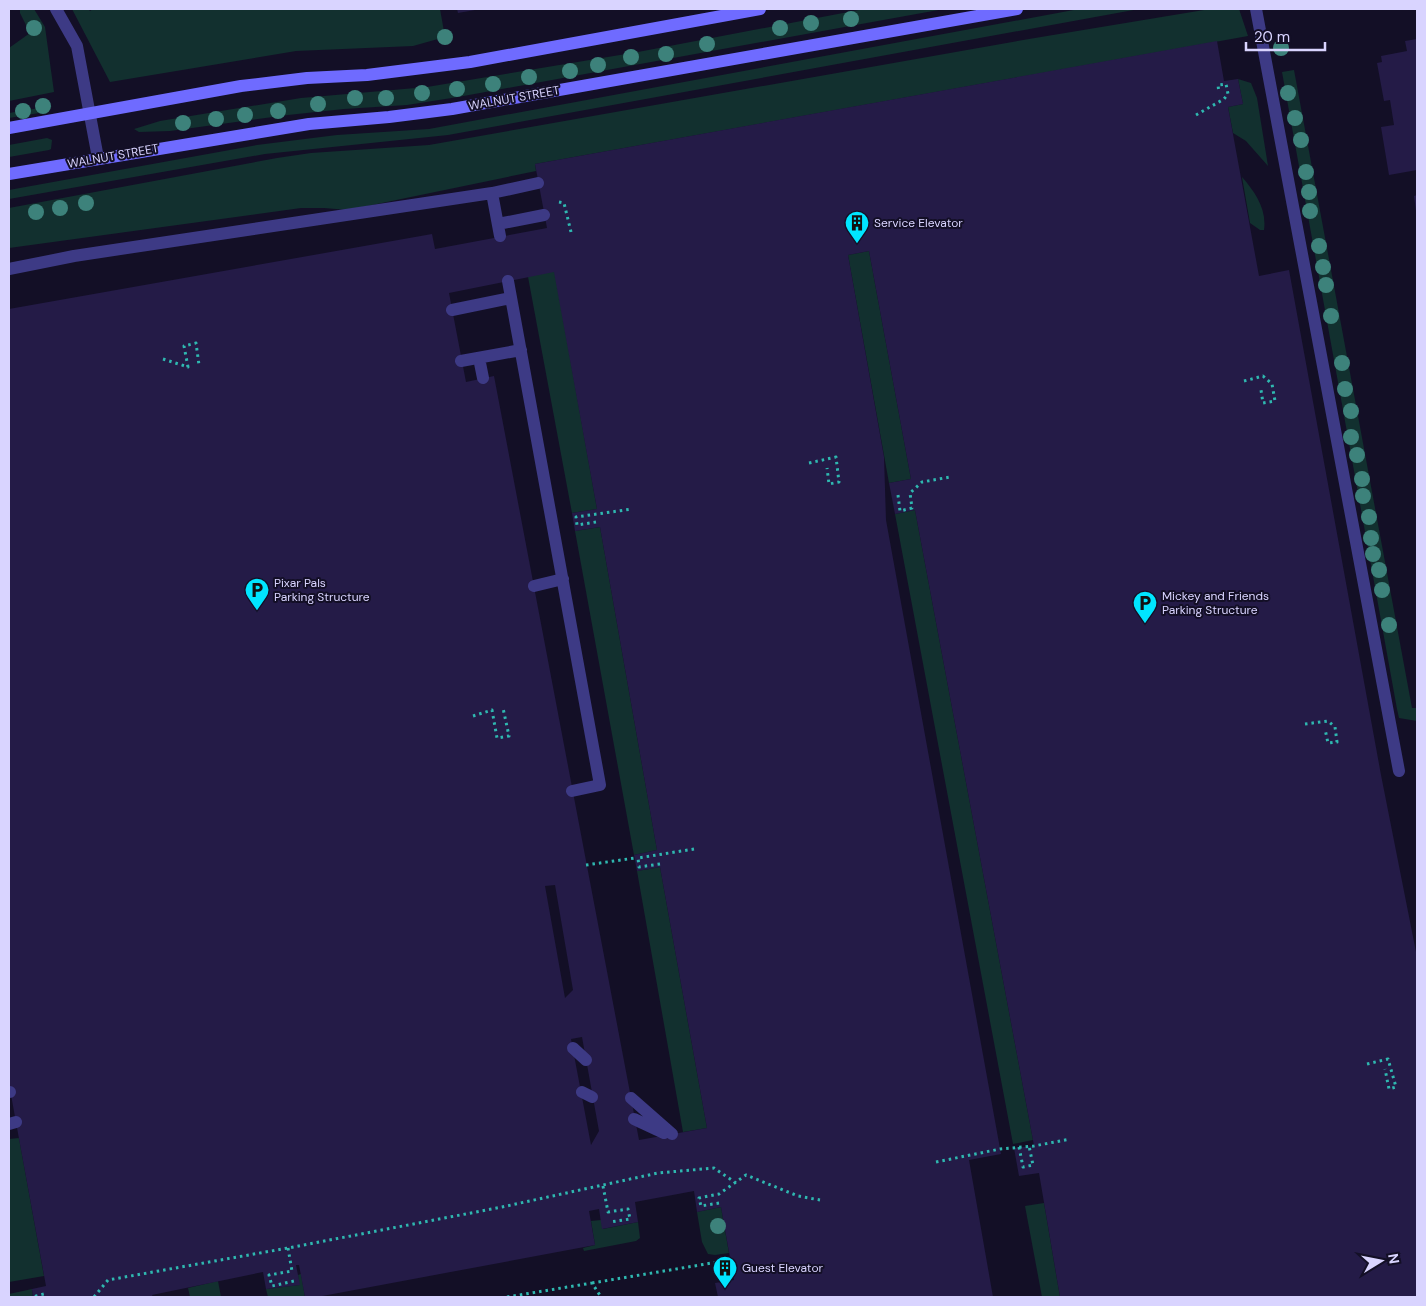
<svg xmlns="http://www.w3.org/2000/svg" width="1426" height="1306" font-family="'DM Sans',sans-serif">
  <rect width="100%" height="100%" fill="#130f26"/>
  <path fill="#12302f" d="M20,9H34L45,27L54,92L9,101V48L30,33L20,13Z
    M72,9H88L90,11L93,9H440L445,37L413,46L296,51L110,82Z
    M864,9H944L458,97L407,105L344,109L288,115L170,131L139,132L134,129L160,121L301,98L427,87L638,52Z
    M1079,9H1139L448,135L265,154L9,199V190L257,145L337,135L429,129Z
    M1210,9H1239L1248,36L535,164L536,171L348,210L324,208H301L9,248V208L277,158L311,153L429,145L1029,39Z
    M1294,70L1412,708H1417V721L1399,718L1397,709L1282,72Z
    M1238,79L1251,83L1257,98L1268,166L1246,141L1233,133L1228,107L1243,104Z
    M52,106L45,112L9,118V113Z
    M47,138L52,140L51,149L49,150L9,157V145Z
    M1242,177C1255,192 1267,209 1264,230H1260L1250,223Z
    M547,228L597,509L572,513L523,250Z
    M869,251L911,479L889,483L848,255Z
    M915,510L1033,1140L1013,1144L895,514Z
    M600,527L657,850L634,855L575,531Z
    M660,867L707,1128L683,1132L637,871Z
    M19,1138L44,1276L9,1282V1139Z
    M1044,1203L1060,1297H1042L1025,1206Z
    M721,1207L729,1253L715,1255L708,1254L702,1242L697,1212Z
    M601,1220L603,1229L638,1222L640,1238L636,1241L584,1251L583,1248L595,1245L591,1221Z
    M301,1274L305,1297H268L266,1289L299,1285L298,1275Z
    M218,1281L221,1297H190L188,1288Z
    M32,1289L33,1297H9V1294Z"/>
  <path fill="#241b47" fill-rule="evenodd" d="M457,9H475V10L458,13Z
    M1417,39V170L1389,175L1381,127L1394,125L1390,100L1384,101L1377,63L1382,62L1381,56L1407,51L1405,41Z
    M1217,41L1224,81L1238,79L1243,104L1228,107L1259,276L1289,270L1381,775L1417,957V1297H1060L1039,1173L1019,1176L1014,1148L1034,1146L1033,1140L915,510L895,514L889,483L911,479L869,251L848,255L884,457L886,520L1001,1154L969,1160L993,1297H718L715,1283L734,1280L721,1207L697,1212L694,1191L635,1202L638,1222L602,1229L599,1209L589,1211L595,1245L317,1297H305L299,1265H296L300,1285L266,1289L263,1272L152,1295L153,1297H33L32,1289L46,1286L9,1084V309L432,234L435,249L547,228L535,164ZM554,272L597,509L572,513L575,531L600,527L657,850L634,855L637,871L660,867L707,1128L639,1140L494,376L466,382L449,293ZM555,885L573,990L565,998L545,886ZM582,1037L599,1131L591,1145L571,1039Z
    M1417,195V211H1416L1414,196Z"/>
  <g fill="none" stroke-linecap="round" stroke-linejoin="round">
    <path stroke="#2fb8b0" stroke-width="3" stroke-dasharray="2.5 4" stroke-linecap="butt" d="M1196,115L1224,99L1228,94L1226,84L1218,85L1219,93
      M559,202L564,203L571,232
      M163,359L188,367L184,346L196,343L199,365
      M1244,381L1263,376L1272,384L1275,401L1263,403L1261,390
      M809,463L836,457L839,482L829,484L827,468
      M898,495L900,511L912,508L910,493L922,482L950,477
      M596,522L577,525L576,517L632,509
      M473,716L492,710L497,738L509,736L503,708
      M1305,724L1328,721L1335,727L1337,742L1328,743L1325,729
      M660,864L639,867L638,858L694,849
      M586,865L635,858
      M1367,1064L1388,1059L1396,1087L1389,1089L1385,1069
      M1019,1147L1023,1167L1033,1165L1029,1146
      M936,1162L1000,1149L1034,1146L1070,1139
      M603,1186L608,1212L628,1209L630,1219L610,1222
      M719,1203L701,1206L699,1198L719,1194L746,1175L798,1196L820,1200
      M288,1248L292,1271L269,1275L272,1286L294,1281
      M592,1283L730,1260
      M36,1297V1296L44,1294V1297
      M94,1297L108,1280L288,1248L502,1207L658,1173L714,1168L736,1183
      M507,1297L592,1283L601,1297"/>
    <path stroke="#3d3a85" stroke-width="12" d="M1256,9L1399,771
      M492,193L500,236
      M498,224L544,215
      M9,269L74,256L492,193L538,183
      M508,281L600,785L572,791
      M452,310L511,298
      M479,358L483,378
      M461,361L521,350
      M534,586L563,579
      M573,1048L586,1060
      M9,1092H10
      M582,1092L592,1097
      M631,1098L672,1134
      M634,1119L664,1133
      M9,1124L16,1122"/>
    <path stroke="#3d3a85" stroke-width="12" d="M56,9L77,46L98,158"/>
    <path stroke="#6f6bff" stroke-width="12" d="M9,128L241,86L307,78L367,75L470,62L760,9
      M9,174L309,124L389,117L452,109L1017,9"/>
  </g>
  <g fill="#3d827b">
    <circle cx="851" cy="19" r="8"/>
    <circle cx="811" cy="23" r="8"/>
    <circle cx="34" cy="28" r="8"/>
    <circle cx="780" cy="28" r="8"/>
    <circle cx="445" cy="37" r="8"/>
    <circle cx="707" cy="44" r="8"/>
    <circle cx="1281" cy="48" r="8"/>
    <circle cx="666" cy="54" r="8"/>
    <circle cx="631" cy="57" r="8"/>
    <circle cx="598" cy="65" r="8"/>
    <circle cx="570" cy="71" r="8"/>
    <circle cx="529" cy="77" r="8"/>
    <circle cx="493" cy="84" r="8"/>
    <circle cx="457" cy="89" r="8"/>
    <circle cx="422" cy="93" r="8"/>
    <circle cx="1288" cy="93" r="8"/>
    <circle cx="355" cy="98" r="8"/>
    <circle cx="386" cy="98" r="8"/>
    <circle cx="318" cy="104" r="8"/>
    <circle cx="43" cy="106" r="8"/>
    <circle cx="23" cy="111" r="8"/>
    <circle cx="278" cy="111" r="8"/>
    <circle cx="245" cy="115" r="8"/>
    <circle cx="1295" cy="118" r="8"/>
    <circle cx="216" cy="119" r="8"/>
    <circle cx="183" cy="123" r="8"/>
    <circle cx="1301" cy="140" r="8"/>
    <circle cx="1306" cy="172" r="8"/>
    <circle cx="1309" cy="192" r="8"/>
    <circle cx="86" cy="203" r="8"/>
    <circle cx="60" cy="208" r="8"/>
    <circle cx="1310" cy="211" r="8"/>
    <circle cx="36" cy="212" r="8"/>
    <circle cx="1319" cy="246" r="8"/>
    <circle cx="1323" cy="267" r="8"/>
    <circle cx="1326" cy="285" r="8"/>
    <circle cx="1331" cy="316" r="8"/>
    <circle cx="1342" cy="363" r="8"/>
    <circle cx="1345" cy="389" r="8"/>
    <circle cx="1351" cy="411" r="8"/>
    <circle cx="1351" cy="437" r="8"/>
    <circle cx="1357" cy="455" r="8"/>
    <circle cx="1362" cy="479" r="8"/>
    <circle cx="1363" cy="496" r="8"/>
    <circle cx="1369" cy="517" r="8"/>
    <circle cx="1371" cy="538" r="8"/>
    <circle cx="1373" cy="554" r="8"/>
    <circle cx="1379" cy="570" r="8"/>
    <circle cx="1382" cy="590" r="8"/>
    <circle cx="1389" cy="625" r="8"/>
    <circle cx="718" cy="1226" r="8"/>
  </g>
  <defs>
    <symbol id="building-pin" viewBox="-11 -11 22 30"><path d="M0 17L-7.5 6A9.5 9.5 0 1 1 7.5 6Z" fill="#00e5ff" stroke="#130f26"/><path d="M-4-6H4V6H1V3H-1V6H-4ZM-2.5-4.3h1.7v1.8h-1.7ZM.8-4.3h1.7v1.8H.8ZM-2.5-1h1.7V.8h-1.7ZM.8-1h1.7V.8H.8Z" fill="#111"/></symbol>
    <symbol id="parking-pin" viewBox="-11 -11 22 30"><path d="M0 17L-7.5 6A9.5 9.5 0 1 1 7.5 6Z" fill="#00e5ff" stroke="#130f26"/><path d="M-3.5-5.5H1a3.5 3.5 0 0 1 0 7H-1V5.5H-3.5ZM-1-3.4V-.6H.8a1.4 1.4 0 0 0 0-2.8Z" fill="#111"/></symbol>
  </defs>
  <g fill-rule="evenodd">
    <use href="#building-pin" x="843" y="209" width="28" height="38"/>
    <use href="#parking-pin" x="243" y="576" width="28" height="38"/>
    <use href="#parking-pin" x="1131" y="589" width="28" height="38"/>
    <use href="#building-pin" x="711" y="1254" width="28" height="38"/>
  </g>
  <g text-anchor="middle" stroke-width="4" stroke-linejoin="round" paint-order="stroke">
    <g font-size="12" fill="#d9d4ff" stroke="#130f26">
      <text transform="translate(514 98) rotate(-10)" y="4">WALNUT STREET</text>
      <text transform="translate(113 156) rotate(-10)" y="4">WALNUT STREET</text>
    </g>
    <g font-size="12" fill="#d9d4ff" stroke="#130f26" text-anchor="start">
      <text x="874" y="227">Service Elevator</text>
      <text x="274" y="587">Pixar Pals<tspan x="274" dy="14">Parking Structure</tspan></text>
      <text x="1162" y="600">Mickey and Friends<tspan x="1162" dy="14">Parking Structure</tspan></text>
      <text x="742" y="1272">Guest Elevator</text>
    </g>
  </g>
  <rect width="1426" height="1306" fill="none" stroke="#d9d4ff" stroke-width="20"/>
  <g transform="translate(1381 1261) rotate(80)" stroke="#130f26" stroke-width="4" paint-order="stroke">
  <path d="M0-4L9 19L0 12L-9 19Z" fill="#d9d4ff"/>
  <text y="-8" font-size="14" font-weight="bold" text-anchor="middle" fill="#d9d4ff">N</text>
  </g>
  <path d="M1246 42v8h79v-8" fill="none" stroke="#d9d4ff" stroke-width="2.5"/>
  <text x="1254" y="42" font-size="15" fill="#d9d4ff" stroke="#130f26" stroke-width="4" paint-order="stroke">20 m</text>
</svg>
